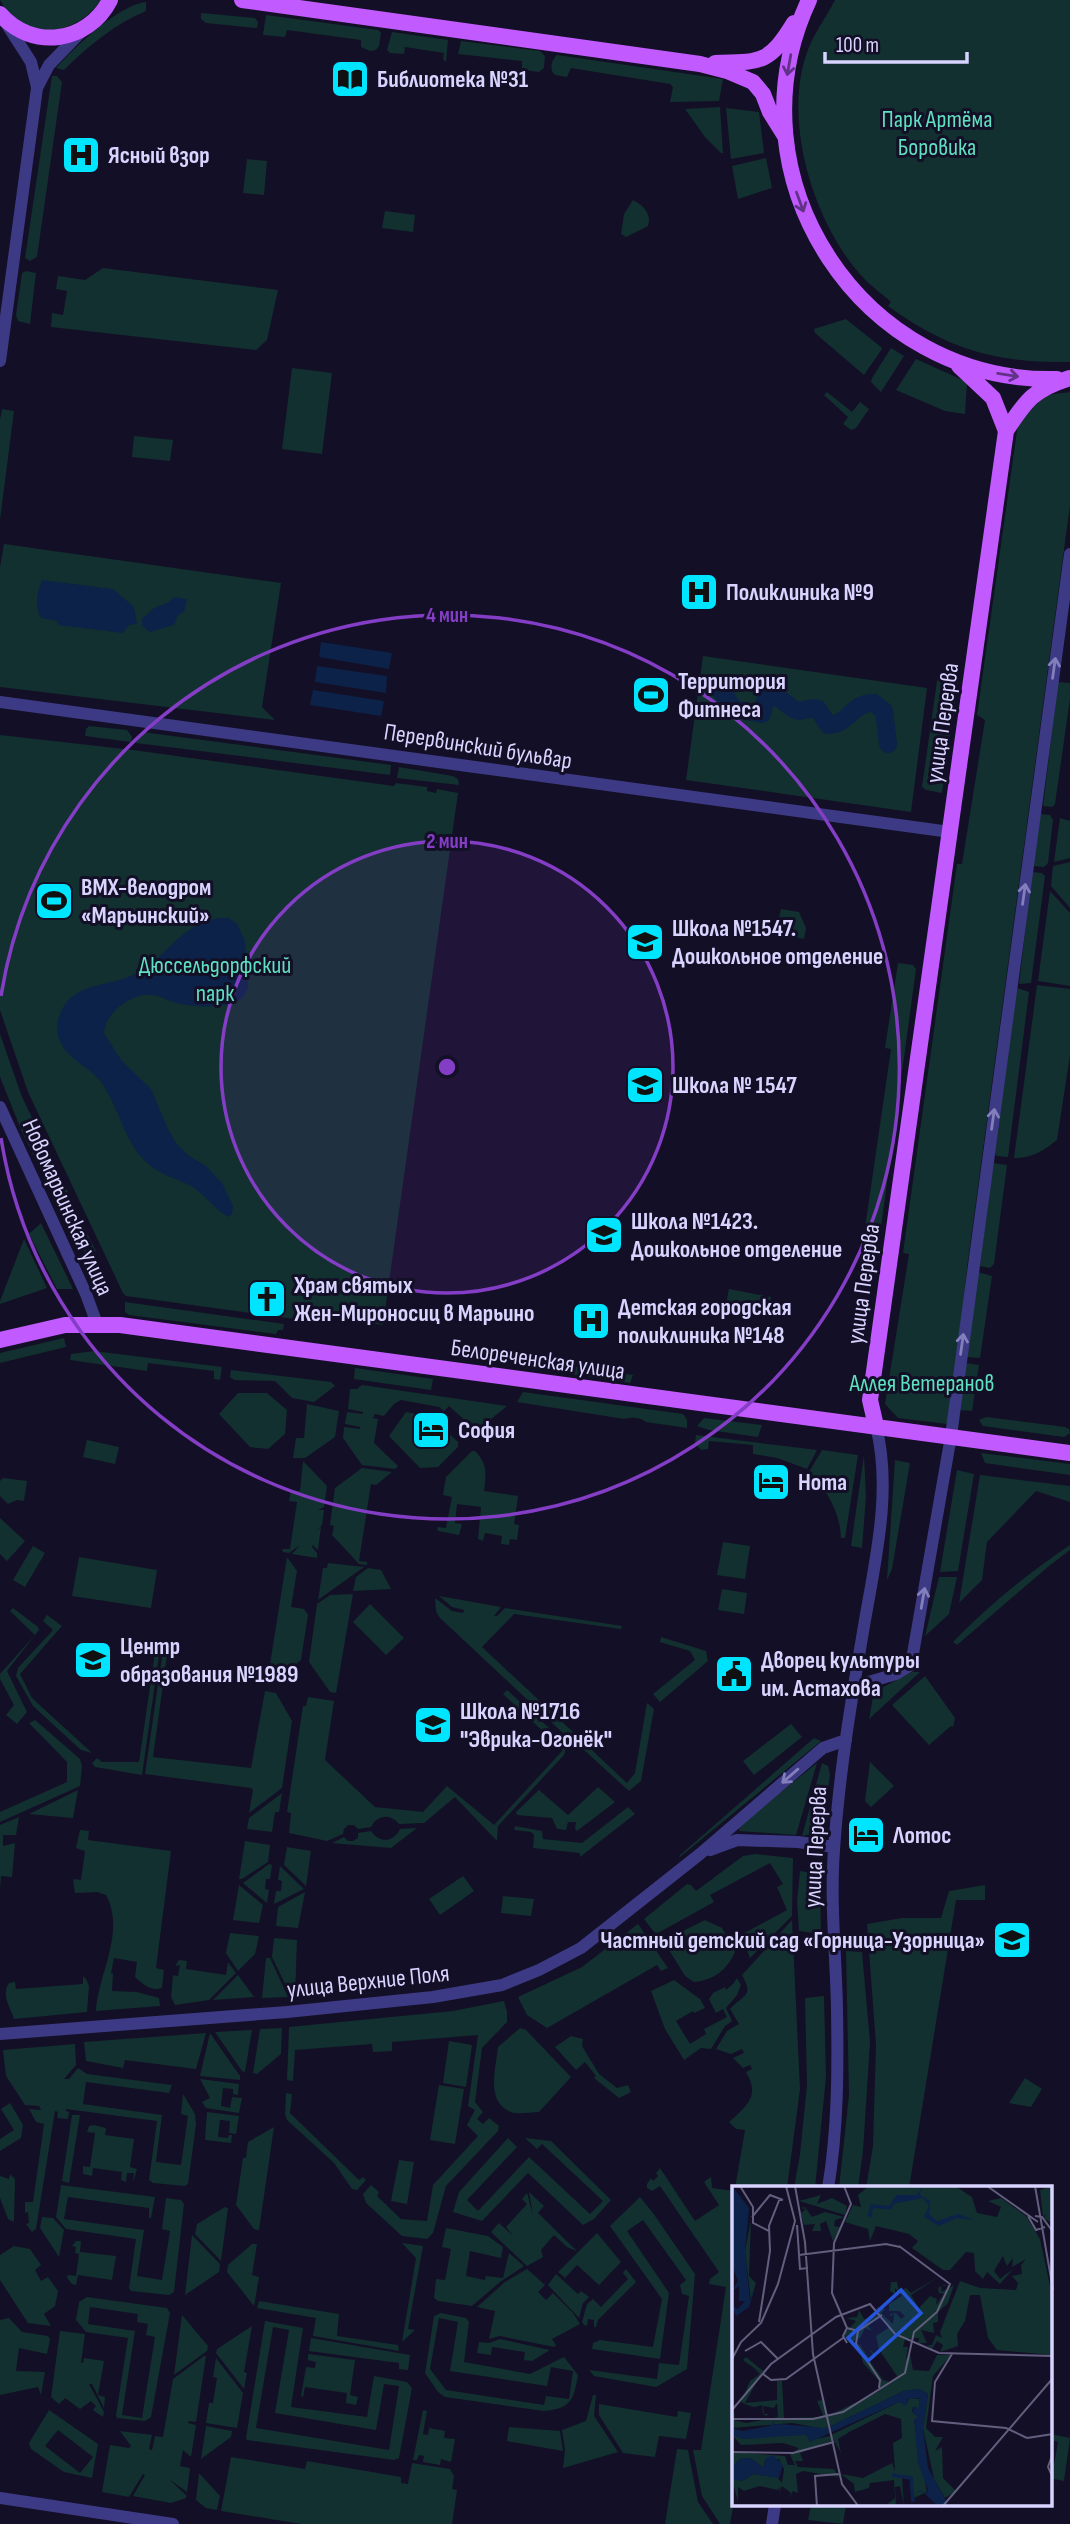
<svg xmlns="http://www.w3.org/2000/svg" width="1070" height="2524" font-family="'Sofia Sans Condensed',sans-serif">
  <rect width="100%" height="100%" fill="#130f26"/>
  <path fill="#12302f" fill-rule="evenodd" d="M0,0H101C75,37 24,43 0,0Z
    M835,0H1070V362C996,363 949,350 888,306L891,302C881,293 868,284 859,273C812,219 781,116 809,47C816,31 827,15 835,0Z
    M146,2V11C115,24 88,46 64,70L56,68C75,47 118,5 146,2Z
    M201,13L255,18L258,22L257,28L206,23L201,19Z
    M266,15L378,30L381,33L379,46L376,50L370,51L361,47V40L287,30L285,37L263,35Z
    M392,32L448,40L446,62L443,59L444,53L405,47L404,54L390,53L387,50Z
    M461,41L540,51L545,56L544,68L539,72L524,70L522,69V61L458,54Z
    M557,55L723,79L719,101L670,102L673,87L670,84L571,68L567,77L555,75C549,70 551,60 557,55Z
    M52,76H57L62,82L37,257L30,261L25,258Z
    M720,107L723,153H721L705,137L685,109Z
    M726,108L759,112L764,153L731,159Z
    M766,158L772,188L738,199L732,166Z
    M247,159L267,161L264,195L243,193Z
    M633,200C643,205 652,214 648,226L626,237L621,234L624,214Z
    M385,211L415,215L413,232L382,228Z
    M103,268L278,290L267,340L256,350L51,327L52,313L63,315L67,291L56,289L58,276L85,280Z
    M26,271L36,273L30,324L18,321L16,315L22,273Z
    M846,319L881,347L882,349L864,375L815,333L814,329Z
    M891,348L904,356L881,392L871,382L872,378Z
    M916,359L967,382L965,414L945,411L896,390Z
    M292,368L332,373L322,454L282,449Z
    M827,392L852,412L860,402L869,409L856,428L851,430L843,424L848,417L824,395Z
    M1070,392V505L967,1268L952,1417L947,1424L898,1418L885,1404L909,1254L903,1253L957,864H962L985,720L977,715L1018,424L1021,415L1047,395Z
    M2,409L14,411L0,520V420Z
    M134,436L173,440L170,461L132,457Z
    M4,544L281,583L262,707L275,720L0,687V567Z
    M703,656L927,688L911,812L686,780Z
    M938,674L953,677L958,682L942,793L926,790L922,787Z
    M1058,682L1070,683V699L1055,804L1052,807L1043,806Z
    M89,726L127,730L132,737L131,742L85,736L86,729Z
    M142,732L391,765L390,775L136,743L137,736Z
    M0,735L133,750L394,786L396,783L427,787V791L436,793L437,789L458,793L383,1325L311,1315L302,1320L295,1319L126,1296L123,1293L28,1092L0,1010Z
    M399,767L453,776L458,779L459,785L397,778Z
    M1040,814L1050,815L1053,820L1048,863L1044,867L1033,866Z
    M1060,818L1070,821V858L1054,862Z
    M1070,862V908L1051,886L1053,866Z
    M1032,872L1042,873L1045,876L1031,983L1019,984Z
    M1050,891L1070,913V986L1038,981Z
    M781,909L799,912L806,928L804,939L776,933Z
    M898,963L913,965L916,969L875,1271L871,1277L858,1276L891,1049L885,1048Z
    M1037,985L1070,989V1055L1057,1140C1043,1151 1033,1158 1014,1158Z
    M1017,988L1029,992L1008,1157L997,1156L995,1154Z
    M0,1034L22,1097L69,1194L67,1199L58,1205L22,1132L0,1077Z
    M993,1163L1007,1165L994,1264L990,1268L980,1266Z
    M70,1204L73,1205L96,1251L86,1256L64,1209Z
    M41,1223L73,1289H57L29,1234Z
    M24,1239L47,1288L0,1304V1301Z
    M978,1272L992,1276L980,1358L967,1357Z
    M729,1289L771,1297L768,1311L726,1303Z
    M125,1302L284,1324L283,1330H278L276,1334L129,1315L125,1312Z
    M64,1338L66,1347L0,1363V1353Z
    M94,1351L222,1367L220,1380L214,1379V1371L148,1363L147,1371L70,1360L71,1354Z
    M544,1362L633,1375L630,1383L543,1370Z
    M966,1363L979,1365L972,1411L960,1410Z
    M355,1368L433,1379L431,1390L354,1379Z
    M231,1370L331,1382L335,1386L314,1402L292,1398L275,1381L234,1380L230,1377Z
    M362,1385L507,1406L470,1436L464,1430L469,1424L449,1406L444,1411L439,1407L401,1400L394,1404L384,1416L375,1414L373,1418L378,1419L374,1443L398,1466L395,1469L362,1465L343,1438L344,1427L360,1429V1427L345,1424L347,1412L363,1414V1412L348,1409L350,1389H357Z
    M523,1392L683,1414L687,1420V1428L646,1422C640,1417 631,1417 624,1419L517,1402Z
    M238,1393H267L287,1410L285,1434L268,1449L250,1447L219,1414Z
    M307,1404L339,1411L335,1437L305,1458H293L296,1438H304Z
    M406,1412L431,1417L458,1442V1447L438,1467L420,1468L389,1436Z
    M986,1417L1065,1427L1069,1429L1070,1433L1064,1437L983,1426L979,1420Z
    M704,1418L762,1425L758,1437L709,1430L697,1426Z
    M696,1435L817,1450L807,1469L777,1458L753,1454V1445L709,1441L708,1449L701,1450L695,1443Z
    M87,1440L119,1447L115,1464L83,1457Z
    M822,1450L858,1455L845,1538H841C840,1512 827,1490 809,1472Z
    M472,1451H475C488,1464 486,1474 484,1491L518,1496L514,1524L519,1525L517,1540L510,1539L509,1545L501,1544L502,1536L485,1533L483,1541L478,1539L481,1507L457,1504L455,1523L462,1524L459,1535L438,1531L437,1527L446,1528L452,1497L443,1495L446,1477Z
    M981,1453L1070,1464V1475L985,1463Z
    M864,1455L866,1497L862,1548L851,1546Z
    M895,1460L910,1463L892,1569L887,1580Z
    M303,1461L327,1486L324,1507L318,1510H324L322,1525L315,1532L321,1527L318,1550L313,1545L312,1547L317,1553V1558L292,1554L300,1545L289,1553L283,1552L282,1549H290L297,1502L289,1501L291,1490L300,1491Z
    M362,1468L392,1472L376,1485L371,1484L359,1561L367,1562V1565L359,1564L332,1535L334,1526L330,1525L335,1488Z
    M957,1470L974,1474L958,1571L940,1572Z
    M980,1475L1070,1486V1502L1036,1491L987,1542L982,1580L959,1603Z
    M3,1478L27,1481L24,1501L17,1500L8,1504L0,1496V1481Z
    M0,1518L25,1541L7,1561L0,1554Z
    M723,1542L750,1546L745,1579L717,1575Z
    M1070,1545V1550L1049,1566L957,1645L953,1642C988,1606 1028,1573 1070,1545Z
    M33,1546L45,1553L25,1587L13,1580Z
    M79,1557L157,1570L151,1608L72,1596Z
    M287,1557L297,1571L291,1607L304,1609L308,1615L301,1660L272,1684L267,1683Z
    M328,1563L364,1567L318,1600L323,1568H327Z
    M368,1568L381,1570L391,1589L353,1591L356,1577Z
    M939,1577H957L949,1614L925,1636Z
    M722,1589L747,1593L744,1614L718,1610Z
    M353,1594L336,1693L330,1692L309,1662L317,1604L330,1595Z
    M439,1596L501,1607L494,1616H497L505,1608L622,1626L621,1629L514,1614L482,1647L573,1732L569,1737L565,1735L439,1617L436,1611L435,1598L452,1611L463,1613L464,1610L452,1607Z
    M370,1604L404,1638L386,1655L353,1622Z
    M13,1608L38,1627L39,1630L7,1671L27,1712L17,1724L6,1715L14,1705L0,1679V1674L35,1635L10,1611Z
    M47,1615L62,1626L20,1674L32,1698L92,1753L81,1750L33,1706L16,1676L18,1668L53,1630L43,1621Z
    M661,1637L706,1651L708,1661L660,1702L653,1694L695,1660L690,1651L660,1642Z
    M156,1646L160,1648L142,1775L95,1767L92,1763L97,1758L102,1762H139Z
    M166,1648H168L153,1757L251,1768L265,1691L276,1693L292,1721L282,1788L249,1813L253,1790L251,1788L145,1774L163,1650Z
    M912,1672H920L869,1719L874,1692Z
    M925,1676L955,1718L953,1727L951,1726L929,1745L892,1705Z
    M507,1690L567,1744L564,1755L498,1826L497,1841L455,1797L424,1823L399,1824C390,1813 377,1815 371,1827L358,1829L354,1825H348L344,1829L343,1834L327,1841L289,1833L291,1813L287,1812L303,1706H306L308,1697L334,1701L325,1760L375,1807L423,1812L447,1786L494,1825L563,1750L503,1694Z
    M647,1703L654,1709L641,1781L629,1791L573,1740L578,1737L627,1783L635,1773Z
    M35,1720L80,1759L82,1766L80,1786L0,1822V1812L67,1782V1762L29,1723Z
    M791,1724L802,1737L754,1775L743,1761Z
    M814,1738L821,1741L680,1857L679,1856Z
    M870,1762L894,1786L871,1807L865,1801Z
    M817,1763L796,1835L739,1831L740,1825Z
    M822,1763L828,1766L830,1775L822,1828L818,1833L802,1836Z
    M598,1787L615,1802L577,1831L575,1829L576,1822H568L566,1830L557,1829L552,1818L517,1815L516,1812L539,1790L568,1815Z
    M78,1790L73,1818L29,1814Z
    M282,1793L279,1812H275L272,1832L247,1829L249,1818Z
    M628,1807L635,1814L580,1857V1853L533,1848L534,1835L531,1832L514,1830L515,1826L542,1831L543,1839L582,1843Z
    M19,1817L16,1835H3V1846L15,1843L12,1877L1,1876L0,1890V1825Z
    M417,1828L391,1848L332,1843L344,1837L348,1841H353L358,1838V1833L371,1831C380,1844 394,1842 400,1829Z
    M80,1830L89,1831L88,1840L171,1851L156,1968L164,1970L162,1988C151,1992 143,1984 135,1977L137,1962L114,1958L111,1973L113,1974L112,1991L137,1992L159,1998L160,2006L96,2011C98,1974 126,1932 106,1895L97,1892L75,1893L73,1879L81,1880L85,1851L76,1848Z
    M245,1841L270,1845L268,1862L242,1879H239Z
    M287,1847L311,1851L306,1886L284,1865Z
    M755,1854L793,1858L792,1916L750,1958L741,1935L787,1910L777,1887L783,1884L770,1863L710,1895L714,1902L658,1933L654,1932L644,1919L687,1884L691,1885L696,1891L743,1856Z
    M269,1864L272,1865L270,1879H266L265,1889L269,1890L267,1903L243,1883Z
    M280,1866L304,1889L274,1904L276,1891H281L282,1881L278,1880Z
    M800,1871L817,1874L820,1887L821,1934L799,1931L797,1901Z
    M463,1876L474,1891L440,1915L429,1899Z
    M239,1885L263,1905L259,1923L233,1920Z
    M985,1885V1900H956L909,2188H866L873,2146L876,2045L867,1924L902,1918H941L949,1891Z
    M305,1892L298,1928L276,1926L278,1907Z
    M503,1896L534,1899L531,1916L501,1913Z
    M705,1920L722,1928L735,1952C727,1970 714,1980 694,1982L685,1976L666,1945L671,1937Z
    M792,1920L800,2089L787,2188H735L745,2130L736,2129L729,2122C748,2105 760,2096 746,2072L752,2069L750,2065L743,2068L733,2058L744,2053L742,2049L731,2054L716,2049L727,2031L739,2024L730,2009C744,1994 754,1997 742,1975Z
    M638,1924L668,1968L661,1971L657,1965L547,2028L527,2015L518,1997L582,1967Z
    M230,1933L259,1936L255,1954L238,1971L226,1953Z
    M274,1938L297,1940L295,1996H291L272,1957Z
    M846,1951L862,1952L870,2042L863,2151L858,2188H839L849,2095Z
    M266,1958H270L288,1997L262,1998Z
    M179,1960L187,1961L186,1969L226,1975L228,1962L236,1973L209,2000L175,2005L171,1997L173,1975L178,1976L180,1965L175,1966Z
    M238,1975L254,1997L213,2000Z
    M83,1976L86,1979L89,1986L87,2012L14,2019C10,2007 1,1994 9,1983L15,1982L16,1989L83,1984Z
    M737,1978L741,1985L737,1995L726,2008L732,2021L725,2026L711,2049L701,2048L684,2060L665,2029L651,1991L674,1980L700,1999L705,2008L694,2013L693,2011L676,2021L690,2044L706,2034L704,2029L727,2017L723,2009L716,2013L709,1999L713,1993L725,1987L726,1990L733,1984Z
    M824,1996L826,2077L815,2188H794L800,2154L807,2085L805,1998Z
    M504,2001L507,2012V2022L482,2048L475,2102L483,2112L477,2119L483,2124L489,2118L499,2126L498,2131L446,2186L433,2233L427,2239L402,2236L366,2203L363,2194L371,2185L379,2192L377,2196L401,2219L427,2221L433,2185L478,2136L467,2125L475,2110L468,2106L478,2035L392,2042V2051L373,2052L372,2044L295,2050L293,2081L287,2080L289,2027L453,2011Z
    M282,2028L281,2054L257,2074L253,2073L260,2029Z
    M520,2028L526,2030L571,2077L539,2112C531,2112 518,2115 511,2112C485,2102 496,2068 498,2047Z
    M252,2030L245,2072L242,2071L215,2032Z
    M206,2033L196,2069L125,2060L123,2068L86,2061L84,2042Z
    M210,2033L240,2076V2080L200,2076Z
    M571,2036L583,2039L582,2046L599,2074L617,2088L628,2085L631,2092L619,2098L594,2078L596,2076L585,2062L576,2070L555,2047Z
    M449,2041L472,2045L466,2087L443,2083Z
    M75,2044L76,2065L64,2079H69L78,2068L87,2074L172,2085L169,2093L86,2082L83,2104L162,2115L156,2162L181,2165L188,2116L181,2114L183,2094L195,2114L196,2124L188,2184L185,2186L153,2183L149,2180L157,2121L66,2109V2111L69,2112L68,2119L57,2118L58,2112L55,2111L36,2229L32,2232L26,2224L29,2223L28,2212L25,2213V2202H33L44,2124L36,2122L29,2109L41,2110L39,2106L25,2105L6,2076L3,2050Z
    M1025,2078L1042,2089L1031,2107L1009,2103Z
    M200,2079L239,2084L238,2095L233,2094V2089L223,2088L221,2106L230,2108L232,2097L242,2098L239,2113L206,2108L202,2102L210,2098Z
    M439,2085L464,2089L455,2144L430,2140Z
    M286,2093L292,2094L290,2113L359,2180L363,2177L366,2180L357,2190L352,2189L334,2163L287,2120L285,2114Z
    M10,2103L23,2125L21,2138L0,2151V2139L14,2130L1,2109Z
    M207,2112L239,2116L236,2134L229,2133L230,2121L220,2120L218,2137L228,2138L229,2135H232L231,2143L205,2140Z
    M72,2115H80L69,2183L62,2181Z
    M94,2125L106,2128L105,2135L134,2139L130,2167L137,2169L133,2183L134,2173H127L126,2182L121,2180L122,2172L93,2168L92,2176L83,2174V2166L90,2167L95,2133L87,2132L89,2126Z
    M274,2127L259,2230L254,2229L236,2205L243,2158H246L248,2142Z
    M508,2138L517,2147L467,2200L478,2211L529,2157L590,2214L603,2201L542,2144L537,2149L525,2138L551,2141L611,2200L594,2219L583,2225L528,2173L482,2221L453,2212L459,2192Z
    M399,2160L414,2162L407,2204L391,2201Z
    M660,2168L695,2221L719,2205L704,2182L711,2177L712,2188L734,2191V2502L730,2524H720L702,2496L693,2450H701L726,2287L709,2284L710,2279L719,2272L660,2186L652,2191L647,2188V2184L651,2178L653,2181L658,2176L656,2173Z
    M10,2174L15,2179L14,2222L8,2219L0,2198V2176L9,2179Z
    M61,2185L155,2197L151,2218H149V2208L68,2197L64,2219L144,2230L137,2276L162,2280L170,2231L162,2229L166,2198L181,2200L184,2204L174,2292L169,2295L131,2291L129,2288L136,2239L66,2229L56,2217Z
    M529,2192L544,2206L538,2213L577,2251L567,2247L554,2235L541,2250L543,2257L527,2266L491,2232L499,2223L513,2236L506,2227L527,2204L522,2199L527,2193L533,2215Z
    M640,2197L653,2213L695,2274L687,2369L656,2387L594,2376L589,2370L657,2379L659,2363L679,2365L689,2296L682,2294L680,2285L686,2280L643,2220L627,2231L669,2293L660,2359L592,2349L593,2343L600,2340L653,2347L662,2299L610,2226Z
    M225,2207L228,2208L221,2261L195,2234L197,2224Z
    M42,2217L53,2218L64,2230L59,2257L40,2228Z
    M446,2228L488,2236L503,2247L501,2258L470,2251L466,2276L485,2280L486,2276L503,2278L509,2253L524,2266L500,2282L472,2306L438,2301L434,2298L436,2279L445,2280L451,2249L442,2247Z
    M597,2233L621,2262L599,2285L577,2265L565,2278L558,2272Z
    M192,2235L220,2264L219,2272L185,2295Z
    M76,2241H81L80,2252L116,2256L112,2280L78,2275L76,2285L72,2284L67,2278L68,2275L76,2276L79,2254L75,2253L76,2247L72,2246Z
    M402,2243L423,2246L408,2329L415,2330L402,2342L416,2258Z
    M252,2244H257L252,2275L259,2277L254,2306L227,2272L228,2265Z
    M14,2246L30,2249L41,2265L35,2270L41,2281L48,2277L58,2291L55,2306L44,2314L51,2326L28,2323L0,2280V2255Z
    M527,2269L545,2285L538,2292L546,2300L553,2293L573,2313L580,2324L552,2339L556,2345L554,2347L500,2336L489,2339L495,2311L477,2307L505,2282Z
    M626,2269L636,2282L598,2320L596,2327H594V2320L588,2319L587,2326L584,2325L582,2322L587,2304L593,2299L601,2307L628,2279L623,2273Z
    M556,2274L578,2294L581,2291L589,2297L583,2303L579,2318L548,2285Z
    M87,2297L167,2308L170,2313L151,2417L145,2421L117,2418L116,2415L128,2338L86,2332L76,2320L79,2302ZM90,2307L138,2314L137,2322L148,2324L146,2335L155,2337L142,2418L122,2415L135,2331L88,2324Z
    M259,2301L339,2314L337,2336L398,2345L399,2351L313,2336L316,2318L257,2308Z
    M441,2313L466,2318L469,2322L464,2362L530,2374L564,2357L578,2375C574,2399 571,2409 544,2411L445,2397L438,2392L425,2373L434,2316ZM439,2318L458,2322L450,2371L547,2386L551,2367L573,2371L569,2399L546,2396L544,2405L446,2390L430,2369Z
    M182,2315L208,2346L207,2351L174,2375Z
    M9,2318L22,2332L48,2336L50,2339L47,2354L19,2348L16,2371L45,2372L41,2395L38,2387L0,2395V2320Z
    M265,2321L303,2328L291,2407L367,2417L374,2376L407,2382L412,2388L399,2458L394,2460L247,2440L246,2438ZM273,2327L289,2330L275,2413L376,2430L384,2384L399,2386L389,2450L256,2428Z
    M252,2326L244,2372L247,2373L244,2389L216,2353L217,2349Z
    M60,2331L85,2334L81,2363H83L84,2358L104,2361L98,2395L105,2397L104,2408L92,2384H89L104,2412L103,2417L93,2410L96,2406L91,2401L80,2409L65,2398L59,2404L51,2397Z
    M311,2338L410,2355L408,2370L399,2369V2363L309,2351Z
    M500,2339L550,2350L532,2361L524,2360L525,2352L492,2347L491,2355L477,2353L479,2342L489,2343Z
    M308,2354L355,2360L350,2395L358,2397L356,2405L346,2403L347,2393L305,2387L303,2397L301,2396L306,2367L315,2368L316,2362L308,2360Z
    M204,2356H206L196,2422L189,2421L188,2423L196,2425L191,2457L183,2450L180,2466L190,2468L187,2492L169,2479L186,2495V2498L171,2503L133,2496L145,2475L143,2474L129,2497L102,2492L110,2445L129,2448L131,2446L120,2431L152,2435L149,2449L152,2450L155,2436L163,2437L173,2379Z
    M216,2358L243,2393L237,2428L206,2423L209,2403H213L217,2378L213,2377Z
    M593,2395H596L594,2416L618,2452L563,2468L565,2450L562,2430L586,2421Z
    M599,2404L677,2417L678,2411L691,2413L686,2439L659,2436L655,2457L623,2453L599,2415Z
    M49,2410L98,2444L92,2478L64,2472L31,2449L29,2443ZM58,2430L93,2457L80,2473L45,2446Z
    M423,2410L427,2411L423,2434L428,2435L429,2428L445,2431L444,2438L455,2439L451,2462L441,2459L440,2465L423,2462L424,2456L419,2455L417,2460H413Z
    M206,2426L232,2431L231,2437L201,2459Z
    M509,2427L560,2431L563,2451L507,2441Z
    M1051,2434L1070,2438L1064,2481L1054,2479L1052,2475L1058,2442L1051,2440Z
    M677,2449L688,2450L698,2502L713,2524H665Z
    M231,2457L305,2469L307,2461L401,2477V2483L408,2484L412,2463L450,2469L454,2476L452,2489L457,2490L452,2524H301L221,2511Z
    M199,2473L220,2496L217,2510L206,2508L196,2500Z
    M811,2505H846L843,2524L808,2520Z"/>
  <path fill="#0c2248" d="M42,580L113,589L134,607L137,624L129,625L123,633L58,625L57,621L41,618C34,605 37,593 42,580Z
    M175,597L187,599L184,612L178,615L174,625L150,632L142,626V619L154,608L167,603Z
    M321,642L392,653L389,669L319,657Z
    M317,666L387,676L386,693L315,682Z
    M313,690L384,701L381,716L310,705Z
    M218,918H229L237,924L245,941L248,988L243,998C225,1009 193,1008 173,1002C166,1000 159,995 152,995C132,992 105,1013 104,1033L121,1060L151,1089L168,1129L176,1143L188,1155L206,1166L222,1183L233,1206L232,1214L228,1217C214,1209 206,1195 191,1186C176,1178 157,1174 145,1161C124,1141 119,1107 101,1082C90,1067 67,1059 60,1041C55,1030 57,1017 64,1006C79,982 113,986 135,974C168,957 179,925 218,918Z"/>
  <g fill="none" stroke-linecap="round" stroke-linejoin="round">
    <path stroke="#0c2248" stroke-width="18" d="M720,689L734,709L762,714L766,697C779,692 784,705 796,710C804,713 810,706 818,709L828,725C848,725 854,701 874,703L884,711L888,744"/>
    <path stroke="#3d3a85" stroke-width="12" d="M6,23L31,62L37,87
      M0,361L37,88L49,65L80,33
      M0,702C317,744 633,790 950,832
      M0,1107L86,1294L97,1324
      M855,1686L896,1674L911,1665L951,1436L1070,554
      M710,1850L737,1840L798,1842L834,1847
      M0,2034L287,2012L433,1997L502,1985L539,1970L581,1948L700,1854L823,1748L846,1740
      M828,2188C838,2129 838,2069 837,2009C836,1956 830,1903 834,1850C839,1773 852,1696 865,1620C876,1557 892,1489 876,1426
      M0,2498L173,2524
      M772,2524L775,2505"/>
    <path stroke="#c25bff" stroke-width="16" d="M242,0L700,64L727,71L753,82L763,94L770,112L785,136
      M809,0C726,177 862,384 1057,379
      M0,14C32,51 88,43 110,0
      M715,63C761,62 769,64 794,23
      M959,366L993,398L1006,431
      M0,1340L65,1325H120L1070,1453
      M876,1426L870,1400L1006,431C1026,400 1034,389 1070,378"/>
  </g>
  <defs><path id="oneway-shaft" d="M-6 0H5M1.5-3L5.5 0L1.5 3" fill="none" stroke-width="1.6" stroke-linecap="round" stroke-linejoin="round" transform="scale(1.75)"/></defs>
  <g stroke="#623188">
    <use href="#oneway-shaft" transform="translate(789 65) rotate(100)"/>
    <use href="#oneway-shaft" transform="translate(800 202) rotate(70)"/>
    <use href="#oneway-shaft" transform="translate(1008 375) rotate(9)"/>
  </g>
  <g stroke="#837fbc">
    <use href="#oneway-shaft" transform="translate(1054 668) rotate(-82)"/>
    <use href="#oneway-shaft" transform="translate(1024 894) rotate(-82)"/>
    <use href="#oneway-shaft" transform="translate(993 1119) rotate(-82)"/>
    <use href="#oneway-shaft" transform="translate(962 1344) rotate(-82)"/>
    <use href="#oneway-shaft" transform="translate(923 1598) rotate(-80)"/>
    <use href="#oneway-shaft" transform="translate(790 1776) rotate(139)"/>
  </g>
  <circle cx="447" cy="1067" r="226" fill="#843dc5" fill-opacity=".12"/>
  <g fill="none" stroke="#843dc5" stroke-width="3.5">
    <circle cx="447" cy="1067" r="226"/>
    <path d="M1 996A452 452 0 1 1 1 1138"/>
  </g>
  <defs>
    <symbol id="library-square" viewBox="-11 -11 22 22"><rect x="-9" y="-9" width="18" height="18" rx="4" fill="#00e5ff" stroke="#130f26"/><path d="M-6-4Q-3-5.5-.7-3.5V5Q-3 3-6 4ZM6-4Q3-5.5 .7-3.5V5Q3 3 6 4Z" fill="#111"/></symbol>
    <symbol id="hospital-square" viewBox="-11 -11 22 22"><rect x="-9" y="-9" width="18" height="18" rx="4" fill="#00e5ff" stroke="#130f26"/><path d="M-5-5h3v3.5h4V-5h3V5h-3V1.5h-4V5h-3Z" fill="#111"/></symbol>
    <symbol id="stadium-square" viewBox="-11 -11 22 22"><rect x="-9" y="-9" width="18" height="18" rx="4" fill="#00e5ff" stroke="#130f26"/><path d="M0-5a6.5 5 0 1 0 0 10a6.5 5 0 1 0 0-10ZM-3.5-1.8h7v3.6h-7Z" fill="#111"/></symbol>
    <symbol id="school-square" viewBox="-11 -11 22 22"><rect x="-9" y="-9" width="18" height="18" rx="4" fill="#00e5ff" stroke="#130f26"/><path d="M0-5L7-2L0 1L-7-2ZM-4 1L0 2.5L4 1V4Q0 6-4 4Z" fill="#111"/></symbol>
    <symbol id="church-square" viewBox="-11 -11 22 22"><rect x="-9" y="-9" width="18" height="18" rx="4" fill="#00e5ff" stroke="#130f26"/><path d="M-1.2-6h2.4v3.5h3.3v2.4h-3.3V6h-2.4V-.1h-3.3v-2.4h3.3Z" fill="#111"/></symbol>
    <symbol id="hotel-square" viewBox="-11 -11 22 22"><rect x="-9" y="-9" width="18" height="18" rx="4" fill="#00e5ff" stroke="#130f26"/><path d="M-6-4.5h1.5V1H6V5H4.5V3h-9V5H-6ZM-4 0a1.8 1.8 0 1 1 3.6 0ZM.5 0V-2.5h3Q6-2.5 6 0Z" fill="#111"/></symbol>
    <symbol id="civic-square" viewBox="-11 -11 22 22"><rect x="-9" y="-9" width="18" height="18" rx="4" fill="#00e5ff" stroke="#130f26"/><path d="M-.6-6.5H3V-4.5H.6V-3L4-1V1h2V6H-6V1h2V-1L-.6-3ZM-1.2 2.5V6h2.4V2.5Z" fill="#111"/></symbol>
  </defs>
  <g fill-rule="evenodd">
    <use href="#library-square" x="328" y="57" width="44" height="44"/>
    <use href="#hospital-square" x="59" y="133" width="44" height="44"/>
    <use href="#hospital-square" x="677" y="570" width="44" height="44"/>
    <use href="#stadium-square" x="629" y="673" width="44" height="44"/>
    <use href="#stadium-square" x="32" y="879" width="44" height="44"/>
    <use href="#school-square" x="623" y="920" width="44" height="44"/>
    <use href="#school-square" x="623" y="1063" width="44" height="44"/>
    <use href="#school-square" x="582" y="1213" width="44" height="44"/>
    <use href="#church-square" x="245" y="1277" width="44" height="44"/>
    <use href="#hospital-square" x="569" y="1299" width="44" height="44"/>
    <use href="#hotel-square" x="409" y="1408" width="44" height="44"/>
    <use href="#hotel-square" x="749" y="1460" width="44" height="44"/>
    <use href="#school-square" x="71" y="1638" width="44" height="44"/>
    <use href="#civic-square" x="712" y="1652" width="44" height="44"/>
    <use href="#school-square" x="411" y="1703" width="44" height="44"/>
    <use href="#hotel-square" x="844" y="1813" width="44" height="44"/>
    <use href="#school-square" x="990" y="1918" width="44" height="44"/>
  </g>
  <g text-anchor="middle" stroke-width="6" stroke-linejoin="round" paint-order="stroke">
    <g font-size="24" font-weight="bold" fill="#d9d4ff" stroke="#130f26" text-anchor="start">
      <text x="377" y="87">Библиотека №31</text>
      <text x="108" y="163">Ясный взор</text>
      <text x="726" y="600">Поликлиника №9</text>
      <text x="678" y="689">Территория<tspan x="678" dy="28">Фитнеса</tspan></text>
      <text x="81" y="895">BMX-велодром<tspan x="81" dy="28">«Марьинский»</tspan></text>
      <text x="672" y="936">Школа №1547.<tspan x="672" dy="28">Дошкольное отделение</tspan></text>
      <text x="672" y="1093">Школа № 1547</text>
      <text x="631" y="1229">Школа №1423.<tspan x="631" dy="28">Дошкольное отделение</tspan></text>
      <text x="294" y="1293">Храм святых<tspan x="294" dy="28">Жен-Мироносиц в Марьино</tspan></text>
      <text x="618" y="1315">Детская городская<tspan x="618" dy="28">поликлиника №148</tspan></text>
      <text x="458" y="1438">София</text>
      <text x="798" y="1490">Нота</text>
      <text x="120" y="1654">Центр<tspan x="120" dy="28">образования №1989</tspan></text>
      <text x="761" y="1668">Дворец культуры<tspan x="761" dy="28">им. Астахова</tspan></text>
      <text x="460" y="1719">Школа №1716<tspan x="460" dy="28">"Эврика-Огонёк"</tspan></text>
      <text x="893" y="1843">Лотос</text>
      <text x="985" y="1948" text-anchor="end">Частный детский сад «Горница-Узорница»</text>
    </g>
    <g font-size="24" fill="#5fe0c0" stroke="#130f26">
      <text x="937" y="127">Парк Артёма<tspan x="937" dy="28">Боровика</tspan></text>
      <text x="215" y="973">Дюссельдорфский<tspan x="215" dy="28">парк</tspan></text>
      <text x="922" y="1391">Аллея Ветеранов</text>
    </g>
    <g font-size="24" fill="#d9d4ff" stroke="#130f26">
      <text transform="translate(942 723) rotate(-82)" y="8">улица Перерва</text>
      <text transform="translate(478 746) rotate(9)" y="8">Перервинский бульвар</text>
      <text transform="translate(68 1207) rotate(66)" y="8">Новомарьинская улица</text>
      <text transform="translate(863 1284) rotate(-82)" y="8">улица Перерва</text>
      <text transform="translate(538 1359) rotate(8)" y="8">Белореченская улица</text>
      <text transform="translate(815 1847) rotate(-87)" y="8">улица Перерва</text>
      <text transform="translate(368 1981) rotate(-6)" y="8">улица Верхние Поля</text>
    </g>
  </g>
  <g transform="translate(732 2186)">
    <rect width="320" height="320" fill="#130f26"/>
    <path d="M137,0H223L240,11L245,27L265,31L269,21L256,15L269,12L294,30L308,53L320,109V169L265,164L256,152L248,109H238L233,135L225,148L226,160L208,166L211,159L205,155L200,163L195,159H200L204,149L210,152L208,146L228,95L248,102L284,104L286,97L280,90L290,88L289,79L294,73L280,81L281,72L275,80L271,70L262,85L268,93L281,83L268,98L255,86L251,93L243,85L242,67L234,66L218,84H211L180,62L186,55L177,48L144,40L138,55L136,43L113,36L121,19L129,21L126,9ZM320,0L321,38L312,32L314,28L311,31L308,4ZM89,9L85,18L100,12L115,20L113,29L67,15ZM73,21L80,31L93,26L112,31L103,34L102,40L108,41L101,55L94,35L88,38L89,45H80L83,38L72,39L69,27L74,23L68,22ZM19,34L17,90L24,97L19,114L13,65ZM208,90L179,109L187,122L198,110L205,113L204,119L212,108L207,107L206,103L207,101L212,99L216,100H209L210,106L222,99L216,117L206,126V136L201,137L202,147L189,144L195,157H186L187,152L173,153L171,161H176L174,173L178,168L181,184L197,185L205,169H219L201,190L194,242L203,251H211L203,265L210,261L211,292L224,305L213,312L202,293L191,242L196,208L187,203L172,205L93,243L60,237L0,242V233L3,226L2,234L14,237L46,231L45,217L42,222L31,220L32,228H37L34,230L31,228L30,219L22,221L15,219L9,216L18,195L28,188L21,182L29,187L11,174L14,171L31,185L13,217L45,214V195H50L52,232L92,231L85,215L90,214L96,230L147,205L148,196L131,177L126,156L137,172L141,169L137,163L143,168L147,164L144,150L158,141L150,129L136,140L140,145L133,142L128,152L117,157L112,148L124,135L114,132L125,131L127,124L132,133L142,131L147,127L145,121L153,123L149,127L161,138L162,128L158,130V128L164,127L169,133L173,130L167,125H157V118L170,110L163,102V108L158,105L159,96H165L167,105L174,102L179,107ZM148,165L165,190L158,196L151,194L137,174ZM177,212L188,213L189,225L181,221L180,226L187,231L182,234L195,306L182,312L178,293L170,292L172,320L168,300L163,301L164,320H153L163,312L162,294L138,297L137,302L123,306L122,298L109,288L131,292L160,277L163,285L161,257L170,252L169,233L153,228L119,245L106,253L109,267L99,249L167,216L175,218ZM52,248L74,249L79,254L98,250L99,255L68,267L71,275H63L66,281L102,283L107,291L71,285L64,288L66,307L61,305L55,315L59,307L50,300L47,307L48,300L46,304L28,300L12,305L6,301V316L0,293L10,295L21,288L45,291L50,297L52,283L47,273L33,274L32,282L17,272L8,273L0,281V266L53,270L56,279H63L58,269L67,262L51,257L9,259L0,249L13,253Z" fill="#12302f" fill-rule="evenodd"/>
    <path d="M0,0L17,22L13,65L18,114L22,104L17,121L4,130L0,120L6,123L13,115H7V100L0,105L6,95L0,79ZM192,0L187,8L198,15L197,28L205,35L226,28L242,34L225,32L207,40L192,31L197,20L191,12L160,18L164,9H184ZM187,203L196,208L191,242L196,282L217,320H206L190,305L183,307L189,304L195,307L196,304L186,277L182,233L187,231L180,226L183,220L187,223V212L176,213L174,220L167,216L78,256L74,249L12,253L0,249V242L10,245L48,238L94,242L172,205ZM41,269L51,279L47,292L21,288L10,295L0,293V281L8,273L19,272L32,282L34,272Z" fill="#0c2248"/>
    <path fill="none" stroke="#0c2248" stroke-width="3.5" d="M0,28L7,34L3,48L12,50M137,31L140,20L158,22L163,14M0,246L11,249L38,245L41,239L44,244L95,246M160,289L179,292L181,316"/>
    <path fill="none" stroke="#625e7d" stroke-width="2" d="M8,0L21,21V37L37,45M63,0L73,56L81,168L110,298L127,321M112,0L119,18L102,57L100,107L115,142L111,150L115,157M255,0L306,36M303,0L321,104M296,30L304,44L313,41M303,30L310,31L321,46M20,31L38,9L51,14M65,39L68,83L76,82M67,69L154,58L168,61M27,136L38,65L37,40L48,12M115,142L126,145L150,129M126,145L124,158L148,194L147,202M13,165L29,156L46,173M220,168L203,196L200,235L274,242L295,252M0,173L9,156L29,137L46,98L63,35L54,0M31,188L39,194L54,193L111,152M0,224L39,178L104,131L138,118L163,148L207,167L321,170M0,233H81L111,226L173,187L182,146L205,126L218,98L167,60M295,252L321,248M0,266L61,267L102,256M321,267L316,281L321,292M85,321L83,290L107,288M210,321L321,192"/>
    <path fill="#2655da" fill-opacity="0.15" stroke="#2655da" stroke-width="3.5" d="M169,104L189,127L136,175L116,152Z"/>
    <rect width="320" height="320" fill="none" stroke="#d9d4ff" stroke-width="3.5"/>
  </g>
  <circle cx="447" cy="1067" r="10" fill="#843dc5" stroke="#130f26" stroke-width="3.5"/>
  <g font-size="21" text-anchor="middle" font-weight="bold" fill="#843dc5" stroke="#130f26" stroke-width="6" stroke-linejoin="round" paint-order="stroke">
    <text x="447" y="622">4 мин</text>
    <text x="447" y="848">2 мин</text>
  </g>
  <path d="M825 52v10h142v-10" fill="none" stroke="#d9d4ff" stroke-width="3.5"/>
  <text x="836" y="52" font-size="21" fill="#d9d4ff" stroke="#130f26" stroke-width="5" paint-order="stroke">100 m</text>
</svg>
